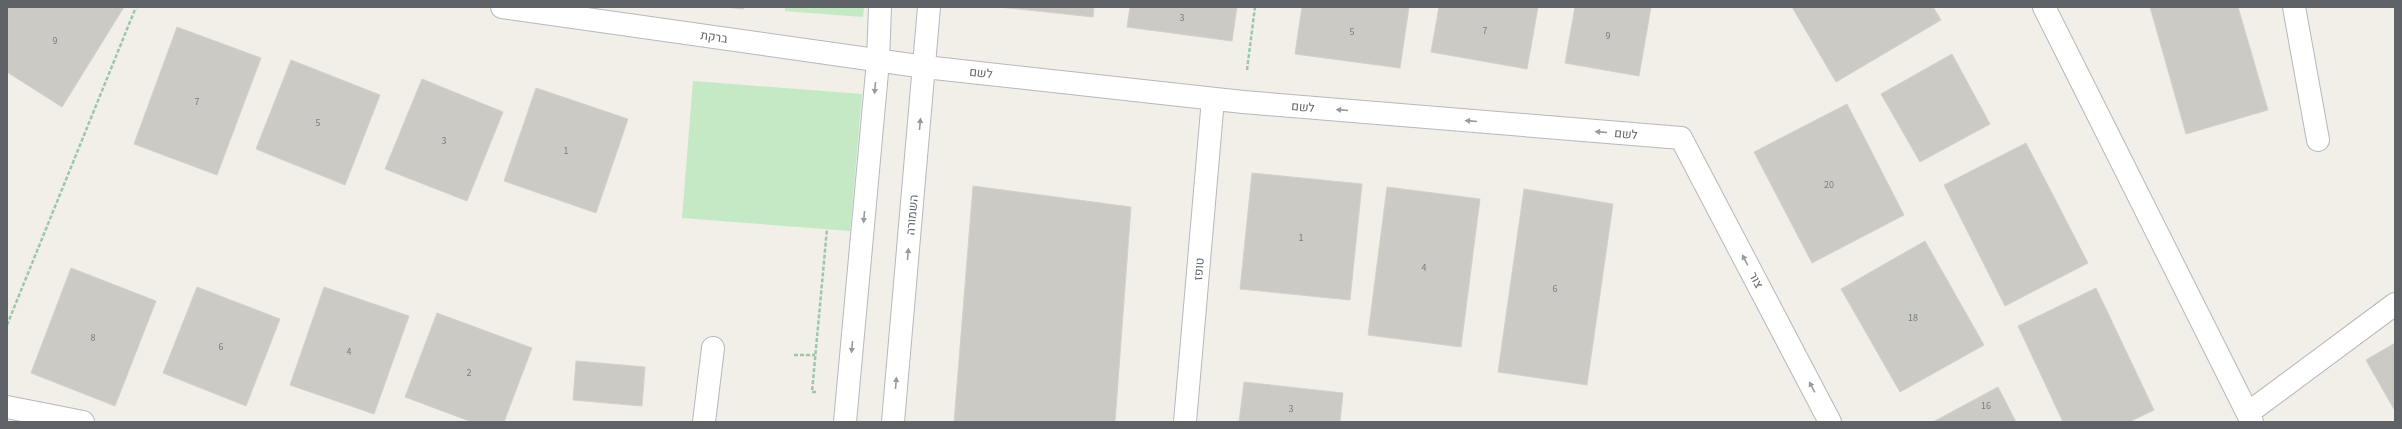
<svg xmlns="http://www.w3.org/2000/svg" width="2402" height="429" font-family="'Source Sans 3',Heebo,sans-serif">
	<rect width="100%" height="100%" fill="#f1efe8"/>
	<path fill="#c5e8c5" d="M785,7h79l-1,10 -78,-6z
		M693,81l169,13 -12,137 -168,-13z"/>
	<path fill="#cccac5" stroke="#d6d1c6" d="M7,7h117l-62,100 -55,-35z
		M725,7h19l-1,2z
		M999,7h95l-1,10z
		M1130,7h107l-5,34 -105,-14z
		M1302,7h107l-9,61 -105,-14z
		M1439,7h99l-11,62 -96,-17z
		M1575,7h76l-12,69 -74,-13z
		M1792,7h141l8,13 -105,62z
		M2150,7h88l30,103 -82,24z
		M177,27l84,31 -44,117 -83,-31z
		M1952,54l38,70 -70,38 -39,-68z
		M291,60l89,35 -35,90 -89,-36z
		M422,79l81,33 -36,89 -82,-32z
		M536,88l92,31 -32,94 -92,-32z
		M1847,104l57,111 -92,48 -58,-111z
		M2026,143l62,120 -83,43 -61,-121z
		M1252,173l110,11 -12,116 -110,-11z
		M973,186l158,21 -16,215h-161z
		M1387,187l93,12 -19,148 -93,-12z
		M1524,189l89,15 -26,181 -89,-13z
		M1925,241l59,104 -84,47 -59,-103z
		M71,268l85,33 -41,105 -84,-33z
		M197,287l83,32 -34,87 -83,-33z
		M324,287l85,29 -35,98 -84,-29z
		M2096,288l58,122 -25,12h-66l-45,-96z
		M437,313l95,35 -28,74h-32l-67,-25z
		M2395,343v68l-29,-51z
		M576,361l69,6 -3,39 -69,-6z
		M1244,382l99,11 -3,29h-101z
		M1998,387l18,35h-83z"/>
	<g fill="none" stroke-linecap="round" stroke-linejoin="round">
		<g stroke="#b5b8bc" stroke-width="24">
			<path id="minor" d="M502,7l423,60 318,35 438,36 149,284
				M2044,7l208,415
				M2294,7l24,133
				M7,407l76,15
				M2248,413l147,-109
				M704,422l9,-74
				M845,422l33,-361 2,-54
				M893,422l36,-415
				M1185,422l28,-323"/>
		</g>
		<path stroke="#9cc7a9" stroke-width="2.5" stroke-dasharray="4 2" stroke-linecap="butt" d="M1247,70l8,-63
			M7,325l129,-318
			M794,355h21
			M816,392h-4l15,-163"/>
		<use href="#minor" stroke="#fff" stroke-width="22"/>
	</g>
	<defs><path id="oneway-solid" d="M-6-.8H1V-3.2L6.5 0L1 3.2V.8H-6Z"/></defs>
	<g fill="#979a9d">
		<use href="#oneway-solid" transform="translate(875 88) rotate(95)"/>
		<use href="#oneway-solid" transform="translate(1342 110) rotate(-175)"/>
		<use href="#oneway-solid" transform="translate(1471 121) rotate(-175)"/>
		<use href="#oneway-solid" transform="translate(920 124) rotate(-85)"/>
		<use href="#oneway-solid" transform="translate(1601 132) rotate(-175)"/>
		<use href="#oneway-solid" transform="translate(864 217) rotate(95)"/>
		<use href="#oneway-solid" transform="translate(908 254) rotate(-85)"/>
		<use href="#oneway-solid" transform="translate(1745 260) rotate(-118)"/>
		<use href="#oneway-solid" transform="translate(852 347) rotate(95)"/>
		<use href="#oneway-solid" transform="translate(896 383) rotate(-85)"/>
		<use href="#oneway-solid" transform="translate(1812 387) rotate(-118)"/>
	</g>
	<g text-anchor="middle" stroke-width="3" stroke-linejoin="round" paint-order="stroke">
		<g font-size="10" fill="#7a7d7f">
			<text x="1182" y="21">3</text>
			<text x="1485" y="34">7</text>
			<text x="1352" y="35">5</text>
			<text x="1608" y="39">9</text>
			<text x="55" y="44">9</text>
			<text x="197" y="105">7</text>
			<text x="318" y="126">5</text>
			<text x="444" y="144">3</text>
			<text x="566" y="154">1</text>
			<text x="1829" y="188">20</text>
			<text x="1301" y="241">1</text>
			<text x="1424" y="271">4</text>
			<text x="1555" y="292">6</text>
			<text x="1913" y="321">18</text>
			<text x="93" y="341">8</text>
			<text x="221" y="350">6</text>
			<text x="349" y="355">4</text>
			<text x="469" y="376">2</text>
			<text x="1986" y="409">16</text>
			<text x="1291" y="412">3</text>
		</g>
		<g font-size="12" fill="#5f6368" stroke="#fff">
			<text transform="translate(714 37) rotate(8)" y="4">ברקת</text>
			<text transform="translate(981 73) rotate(6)" y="4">לשם</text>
			<text transform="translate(1303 107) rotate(5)" y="4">לשם</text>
			<text transform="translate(1626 134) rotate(5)" y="4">לשם</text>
			<text transform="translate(912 215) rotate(-85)" y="4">השמורה</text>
			<text transform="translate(1199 269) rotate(-85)" y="4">טופז</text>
			<text transform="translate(1756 280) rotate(62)" y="4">צור</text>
		</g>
	</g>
	<rect width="2402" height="429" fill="none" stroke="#5f6368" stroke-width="16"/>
</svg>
